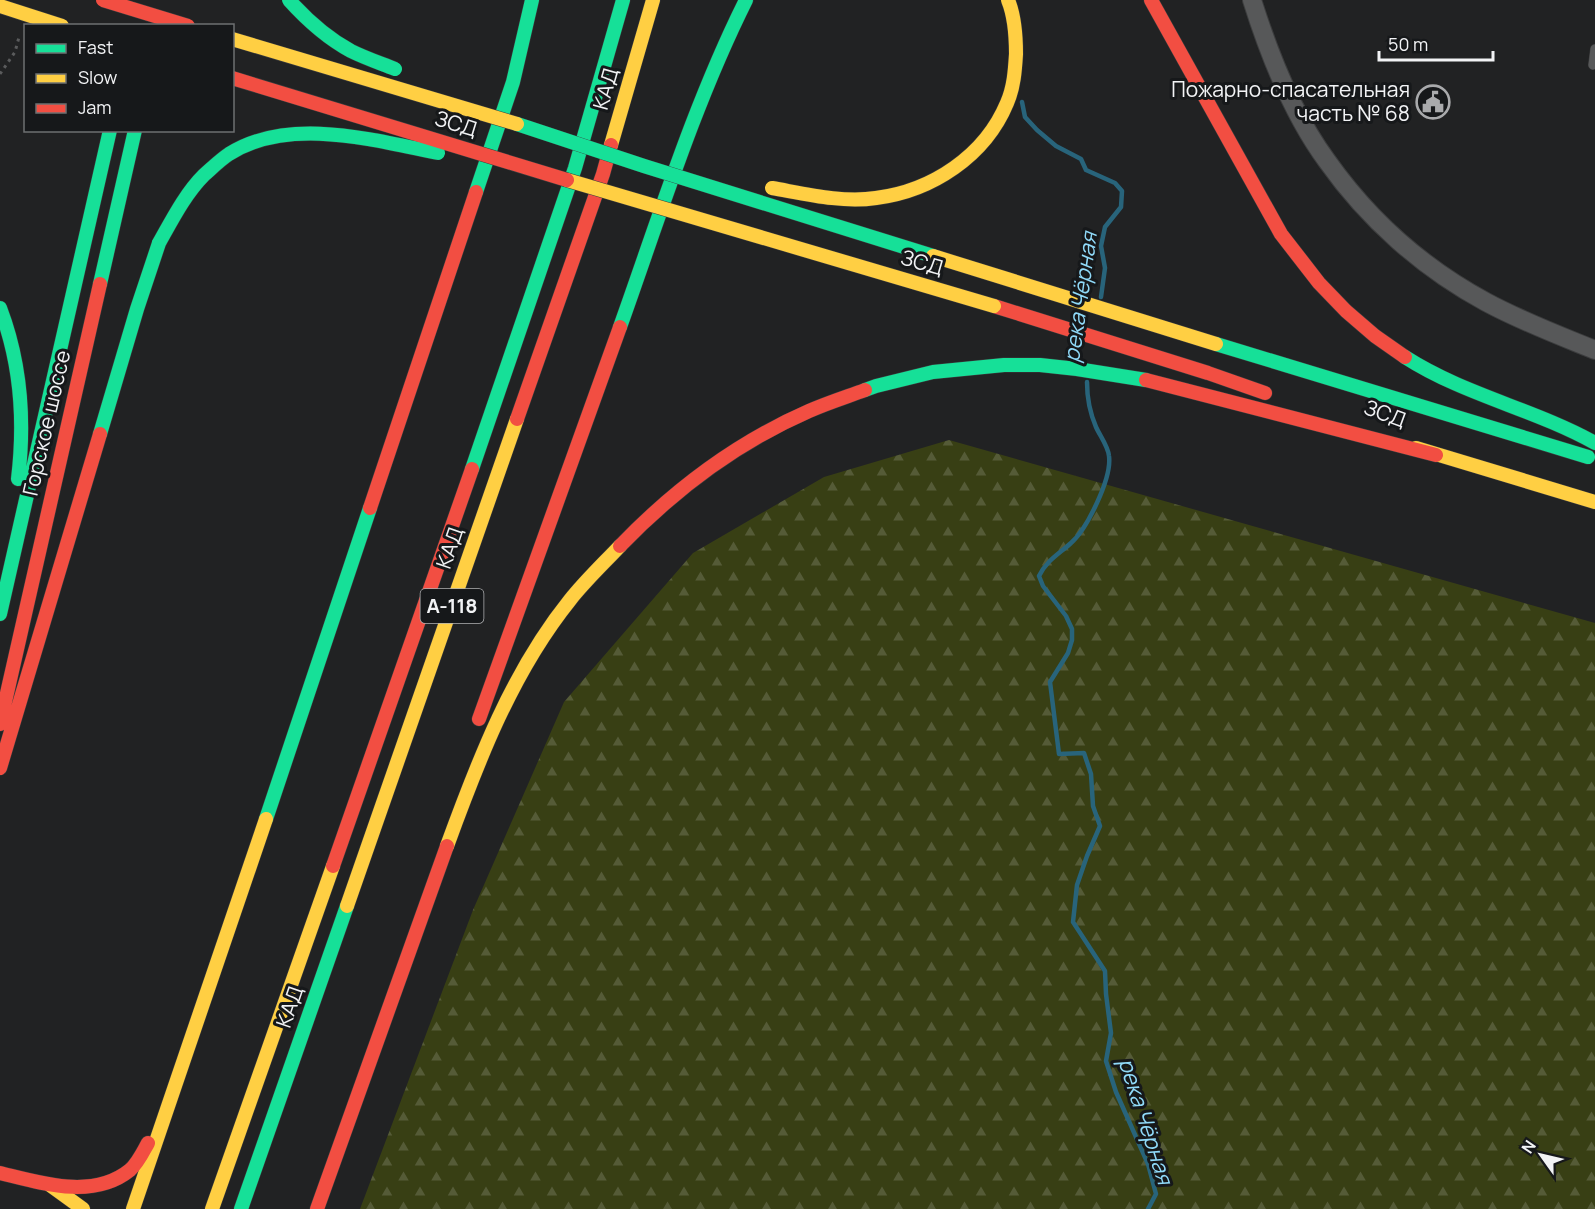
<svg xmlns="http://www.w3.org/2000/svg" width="1595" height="1209" font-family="Manrope,sans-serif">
	<defs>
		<pattern id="forest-firs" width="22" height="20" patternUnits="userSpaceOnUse" patternTransform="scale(1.5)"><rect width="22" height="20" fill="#383f14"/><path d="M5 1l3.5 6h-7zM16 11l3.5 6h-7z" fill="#555b37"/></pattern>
	</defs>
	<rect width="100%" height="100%" fill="#212223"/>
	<path fill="url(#forest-firs)" d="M949,440l646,183v586h-1235l113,-299 91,-208 129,-149 131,-76z"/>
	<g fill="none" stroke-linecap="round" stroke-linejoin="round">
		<path stroke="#28647b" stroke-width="4.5" d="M1022,102l3,15 12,13 19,16 25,13 5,11 29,13 7,8 -1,16 -16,20 -4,19 4,22 -4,29
			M1087,382c0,14 3,31 9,45 4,9 12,19 13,29 3,22 -22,73 -38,87 -12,11 -25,18 -32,33l4,10 23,30 6,13v11l-4,13 -18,29 9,72 25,-1 7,21 2,32 7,20 -13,30 -10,29 -4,37 32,49 1,23 5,39 -5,28 10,31 32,72 8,30 -8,15"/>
		<g stroke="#3c3d3e" stroke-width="10">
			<path id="lane" d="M1593,65l2,-16"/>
		</g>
		<g stroke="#3c3d3e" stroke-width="20">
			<path id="street" d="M1252,0c17,54 41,115 75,161 41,58 96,107 159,141 35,19 72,33 109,48"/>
		</g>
		<g stroke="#3c3d3e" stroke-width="15">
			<path id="fast" d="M476,192l37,-110 19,-82
				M100,284l35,-154
				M0,308c21,55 25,113 18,171
				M620,327c39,-109 74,-223 126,-327
				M1216,344l372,113
				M1405,357c59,38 129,52 190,86
				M865,390l11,-4 57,-14 71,-7h36l37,4 69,11
				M100,434l37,-125 22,-66
				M472,469l103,-301 48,-168
				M0,614l110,-484
				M266,819l104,-311
				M241,1209l106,-303"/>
		</g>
		<g stroke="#3c3d3e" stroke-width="15">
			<path id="slow" d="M611,145l42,-145
				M1416,448l179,54
				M447,846c31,-85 65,-174 123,-246 15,-19 33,-36 50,-54
				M347,906l170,-487
				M50,1185l33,24
				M133,1209l133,-390
				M212,1209l121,-343"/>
		</g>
		<g stroke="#3c3d3e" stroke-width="15">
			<path id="jam" d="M1151,0l130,234 38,49 27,28 29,25 30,21
				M994,306l214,67 57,20
				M1146,380l290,75
				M517,419l86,-245 8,-29
				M370,508l106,-316
				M620,546c53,-55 118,-104 189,-135 18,-8 37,-14 56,-21
				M479,719l141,-392
				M0,724l100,-440
				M0,768l100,-334
				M333,866l139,-397
				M0,1173c41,10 93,27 130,-3 8,-7 13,-18 18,-27
				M317,1209l130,-363"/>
		</g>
		<path stroke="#5a5b5c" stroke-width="3" stroke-dasharray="3 4.5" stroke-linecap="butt" d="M0,74l15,-22 4,-15"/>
		<use href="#lane" stroke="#575859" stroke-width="9"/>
		<use href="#street" stroke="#575859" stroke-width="18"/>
		<use href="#fast" stroke="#16e098" stroke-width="14"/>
		<use href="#slow" stroke="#ffcf43" stroke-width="14"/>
		<use href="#jam" stroke="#f24e42" stroke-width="14"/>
		<g stroke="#3c3d3e" stroke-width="15" stroke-linecap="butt">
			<path id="fast-bridge" d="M289,0c18,20 38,38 62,51 14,7 29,12 44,18
				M517,124l127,42 289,90
				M159,243c13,-23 26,-49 45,-68 8,-7 16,-15 25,-21 60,-38 144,-14 209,-1"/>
		</g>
		<g stroke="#3c3d3e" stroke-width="15" stroke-linecap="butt">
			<path id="slow-bridge" d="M0,6l62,20
				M232,39l285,85
				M567,180l427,126
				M772,188c34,6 70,15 104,10 56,-7 109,-42 131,-95 7,-16 8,-33 9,-49 0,-18 -1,-37 -8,-54
				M933,256l283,88"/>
		</g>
		<g stroke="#3c3d3e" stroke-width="15" stroke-linecap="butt">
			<path id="jam-bridge" d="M103,0l85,26
				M232,78l335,102"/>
		</g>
		<use href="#fast-bridge" stroke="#16e098" stroke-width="14"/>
		<use href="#slow-bridge" stroke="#ffcf43" stroke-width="14"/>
		<use href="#jam-bridge" stroke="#f24e42" stroke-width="14"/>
	</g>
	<defs>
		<g id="civic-ring" transform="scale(1.725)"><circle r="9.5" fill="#16181a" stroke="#a9aaac" stroke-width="1.5"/><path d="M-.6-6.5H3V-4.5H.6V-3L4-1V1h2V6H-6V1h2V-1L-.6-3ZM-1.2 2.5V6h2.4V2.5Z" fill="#a9aaac"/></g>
	</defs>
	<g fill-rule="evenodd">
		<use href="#civic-ring" x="1433" y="102"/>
	</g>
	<g text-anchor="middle" stroke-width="6" stroke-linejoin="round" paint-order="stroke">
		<rect fill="#16181a" stroke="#b0b1b3" stroke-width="1.5" x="420.5" y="589" width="63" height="34" rx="4.5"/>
		<g font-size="20" font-weight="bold" fill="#f2f3f5">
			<text x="452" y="613">А-118</text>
		</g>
		<g font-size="21" fill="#f2f3f5" stroke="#16181a">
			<text transform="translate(606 89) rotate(-74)" y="7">КАД</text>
			<text transform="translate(456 124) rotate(17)" y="7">ЗСД</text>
			<text transform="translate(922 263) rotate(16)" y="7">ЗСД</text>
			<text transform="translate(1385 414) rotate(20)" y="7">ЗСД</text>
			<text transform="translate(47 423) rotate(-77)" y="7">Горское шоссе</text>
			<text transform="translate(450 548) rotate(-71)" y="7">КАД</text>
			<text transform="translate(290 1007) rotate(-71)" y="7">КАД</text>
		</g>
		<g font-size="21" fill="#f2f3f5" stroke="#16181a" text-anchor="end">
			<text x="1410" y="97">Пожарно-спасательная<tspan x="1410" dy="24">часть № 68</tspan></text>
		</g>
		<g font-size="22" font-style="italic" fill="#90daf9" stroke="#16181a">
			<text transform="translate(1080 297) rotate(-82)" y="8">река Чёрная</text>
			<text transform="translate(1146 1121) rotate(72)" y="8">река Чёрная</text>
		</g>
	</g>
	<rect x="24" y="24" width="210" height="108" fill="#16181a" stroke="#6e7072" stroke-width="1.5"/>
	<rect x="36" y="44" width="30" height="9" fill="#16e098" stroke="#6e7072" stroke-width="1.5"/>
	<text x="78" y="54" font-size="18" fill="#f2f3f5">Fast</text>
	<rect x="36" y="74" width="30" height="9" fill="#ffcf43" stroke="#6e7072" stroke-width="1.5"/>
	<text x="78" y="84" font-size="18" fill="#f2f3f5">Slow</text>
	<rect x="36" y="104" width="30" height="9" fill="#f24e42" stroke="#6e7072" stroke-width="1.5"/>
	<text x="78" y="114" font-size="18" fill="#f2f3f5">Jam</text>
	<g transform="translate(1541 1155) rotate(304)" stroke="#16181a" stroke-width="4.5" paint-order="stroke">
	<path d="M0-4.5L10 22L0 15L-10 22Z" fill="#f2f3f5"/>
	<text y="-9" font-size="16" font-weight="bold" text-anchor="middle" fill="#f2f3f5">N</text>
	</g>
	<path d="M1379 51v9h114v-9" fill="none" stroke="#f2f3f5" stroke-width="3"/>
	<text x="1388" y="51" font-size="18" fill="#f2f3f5" stroke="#16181a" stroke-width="4.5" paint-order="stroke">50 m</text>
</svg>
